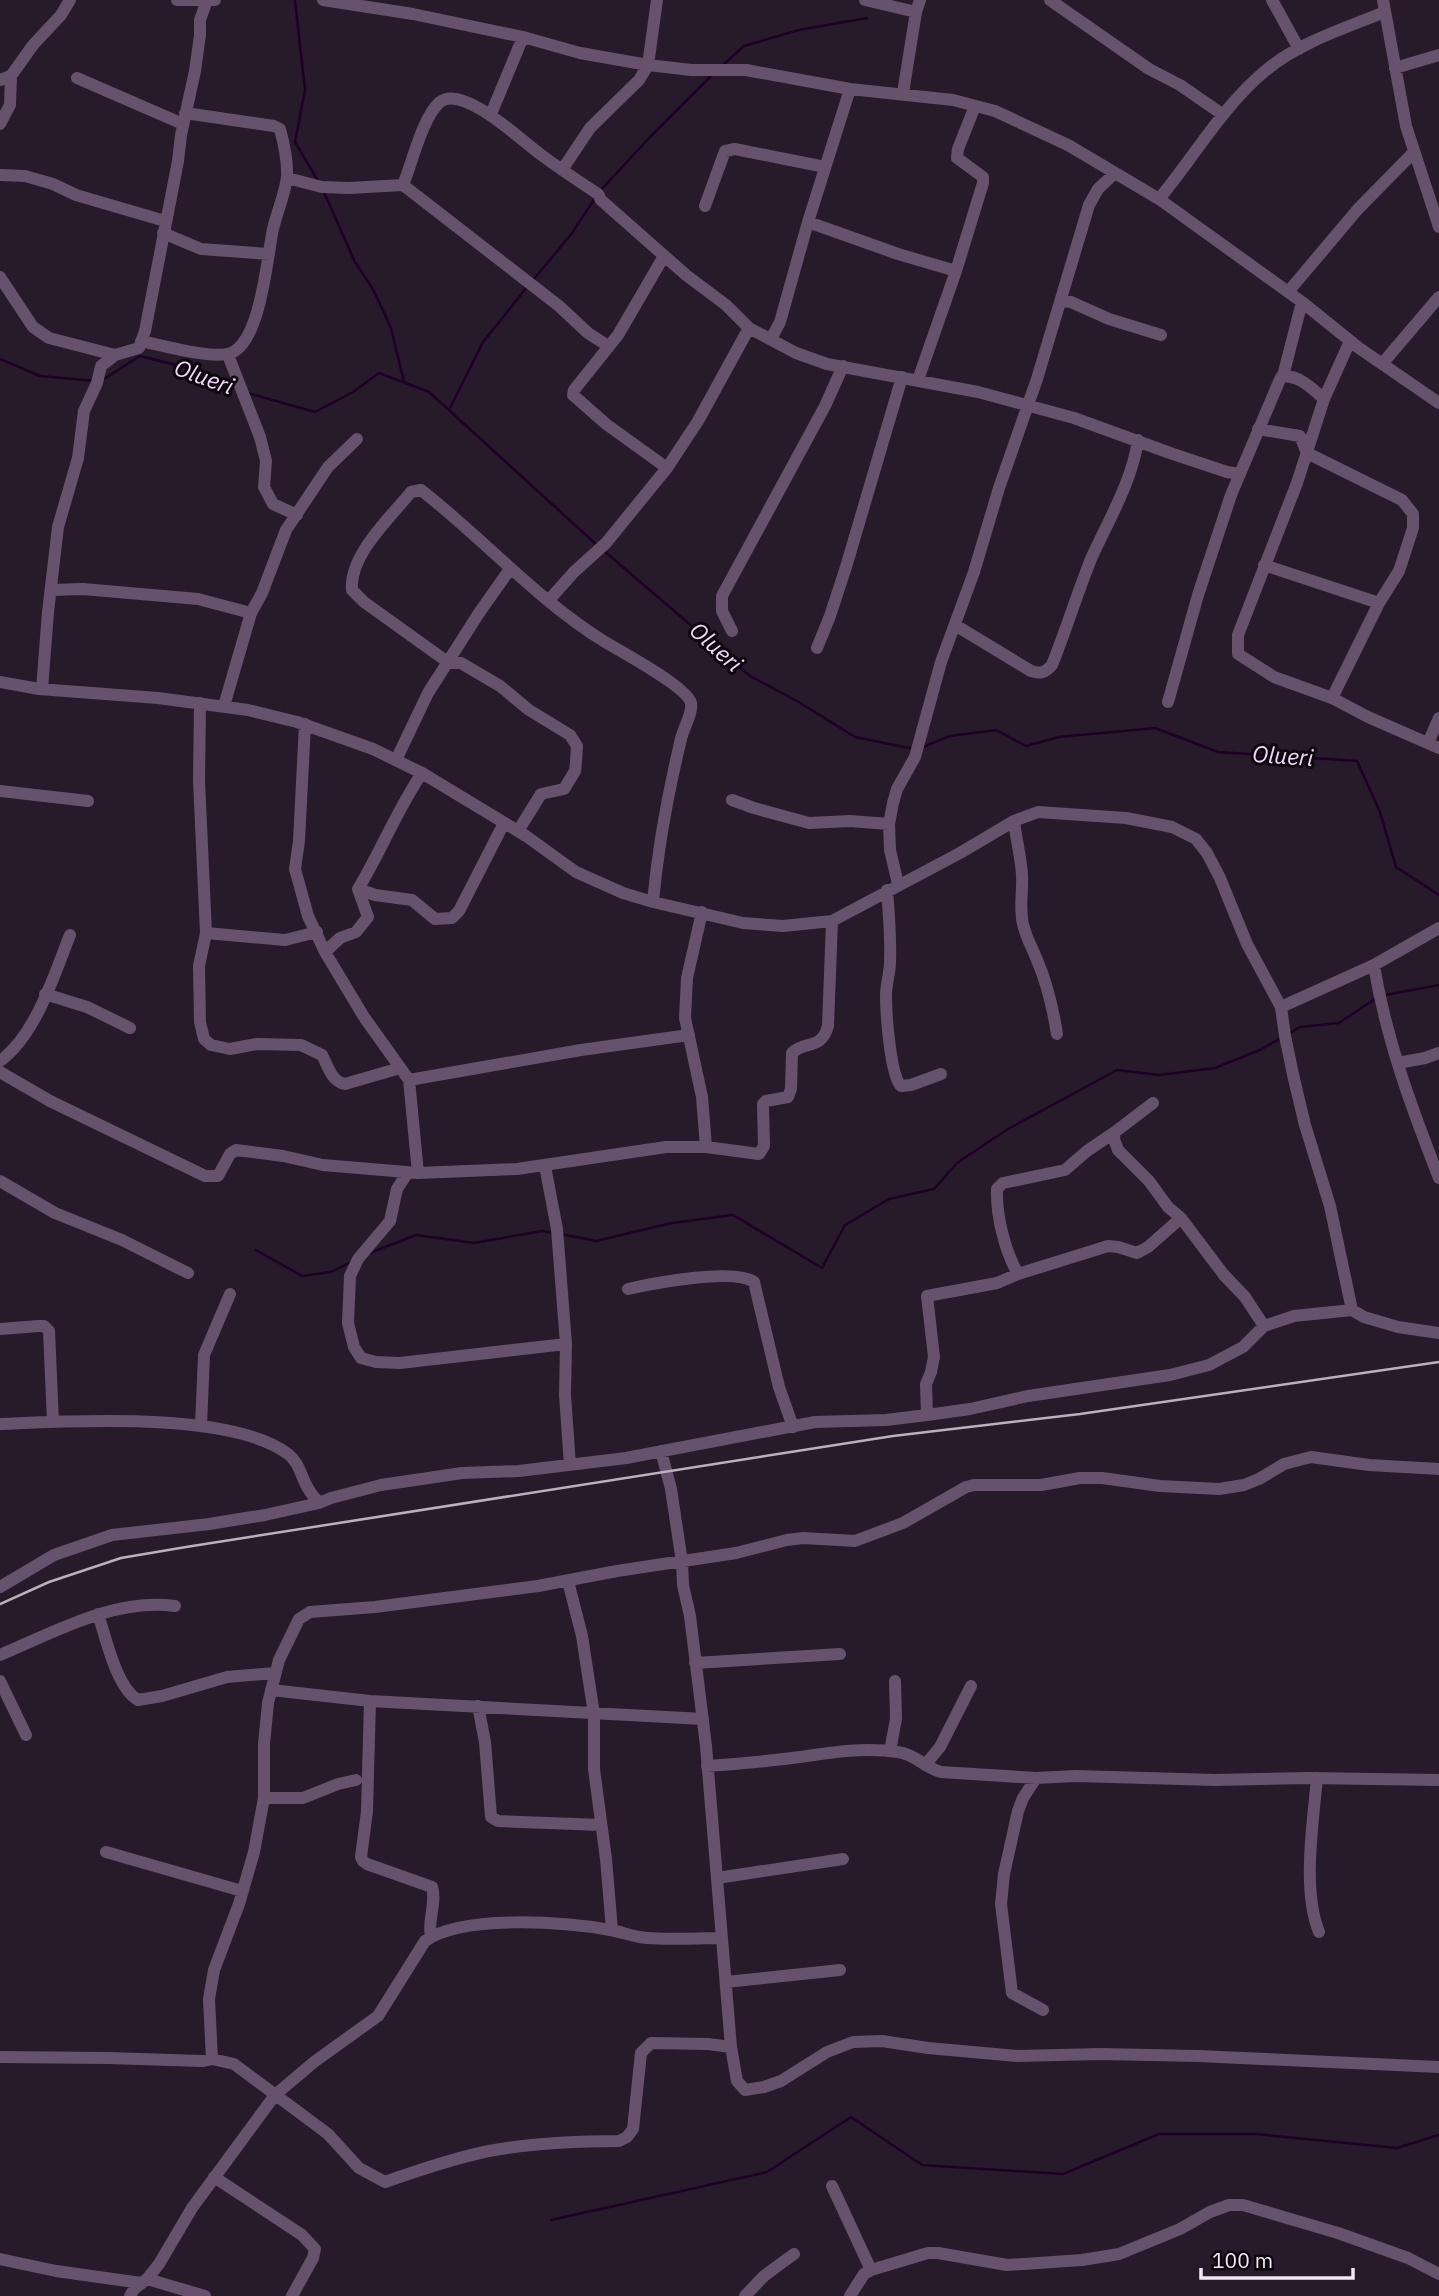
<svg xmlns="http://www.w3.org/2000/svg" width="1439" height="2296" font-family="'IBM Plex Sans',sans-serif">
	<rect width="100%" height="100%" fill="#271a2a"/>
	<g fill="none" stroke-linecap="round" stroke-linejoin="round">
		<path stroke="#1e0026" stroke-width="2.5" d="M295,0l10,90 -10,52 23,39
			M723,65l21,-19 55,-16 68,-12
			M323,190l32,72 19,29 17,37 13,54
			M601,190l48,-52 64,-64
			M534,279l38,-46 23,-35
			M0,359l40,17 55,5
			M104,379l36,-23 52,13 44,19
			M248,393l67,19 38,-20 26,-19 50,19 169,154
			M449,410l34,-68 44,-55
			M603,550l147,126 47,25 58,36 59,12
			M923,747l27,-11 46,-6 30,16 33,-9 96,-9 63,24 139,9 23,51 16,55 43,28
			M1385,995l54,-10
			M1290,1033l10,-6 39,-4 36,-24
			M561,1234l35,7 76,-18 61,-8 89,53 23,-43 44,-26 45,-10 23,-26 51,-34 109,-59 42,5 56,-7 45,-18 21,-12
			M256,1250l46,26 29,-4 20,-10
			M370,1253l46,-18 58,8 68,-12 12,2
			M551,2220l216,-48 84,-55 71,48 141,9 96,-40h97l141,14 42,-13"/>
		<path stroke="#66526c" stroke-width="12" d="M177,0h38
			M323,0l90,14 110,23 57,16 68,12 43,5h55l104,19 103,11 42,11 73,34 91,54 143,103 57,46 80,55
			M865,0l51,12
			M1050,0l99,69 31,16 42,29
			M1272,0l27,49
			M1383,0l23,126 33,101
			M1395,68l44,-13
			M77,78l106,46
			M0,80l11,-4 22,-31 28,-30 9,-15
			M903,93l13,-81 4,-12
			M491,114l32,-77
			M0,124l10,-19 1,-29
			M562,170l28,-42 49,-48 9,-15 9,-65
			M0,175l25,1 28,8 23,11 89,26
			M287,178l35,9 27,1 54,-3 156,121 29,27 20,13
			M403,185c9,-22 20,-69 37,-83 23,-18 82,39 100,52 19,14 38,27 58,40l3,6 85,75 40,30 23,23 47,25 31,11 151,28 96,26 96,35 57,19 13,2
			M1159,199c35,-42 63,-92 106,-128 33,-28 80,-43 120,-59
			M705,206l20,-55 10,-2 90,18
			M808,222l90,32 58,17
			M163,233l38,16 68,5
			M664,256l-46,79 -44,55 -1,5 33,29 61,44
			M0,277l33,50 16,11 66,17
			M1288,292l70,-83 56,-57
			M1061,301l10,1 38,17 52,16
			M771,339l9,-17 28,-100 42,-133
			M141,341c20,4 73,19 90,12 30,-12 36,-96 42,-124 4,-17 12,-35 14,-52 1,-16 -3,-33 -7,-48l-6,-3 -89,-13
			M228,355l32,82 6,24 -2,26 9,17 24,11
			M1382,364l57,-67
			M1283,376l19,-74
			M918,380l38,-109 27,-88v-6l-26,-19 1,-9 17,-43
			M1324,399l-27,84 -59,152v19l36,23 58,21 36,19 71,31
			M1258,429l42,7 7,17 95,47 11,14v14l-14,43 -20,32 -47,95
			M1264,565l115,38
			M51,590l32,-1 115,10 53,14
			M549,600l25,-28 32,-29 61,-75 31,-47 51,-93
			M955,625l76,46c9,3 14,2 21,-6 14,-35 25,-71 39,-106 17,-38 41,-77 47,-119
			M732,631l-10,-20v-15l103,-190 18,-40
			M817,648l13,-32 16,-49 56,-190
			M0,682l39,7 119,9 90,12 49,12 76,27 49,24 104,63 50,36 47,21 30,9 90,21 40,3 49,-5 128,-68 54,-32 24,-9 88,6 46,9 24,12 11,14 13,25 27,66 34,63 4,29 9,43 11,46 25,81 22,104
			M42,689l6,-77 10,-85 20,-69 6,-47 13,-28 4,-17 14,-11 24,-7 6,-17 33,-170 3,-26 14,-64 5,-36v-15l7,-20
			M1168,702l30,-107 33,-100 50,-118c16,-4 32,12 43,22l26,-58
			M200,703l-1,78 7,152 -7,33 1,56 4,17 7,6 19,4 27,-5 44,1 21,10c6,11 9,26 23,29l55,-16
			M224,706l27,-93 11,-20 24,-63 42,-63 29,-28
			M305,724l-6,117 -4,28 13,47 17,36 39,65 45,63 9,93
			M1428,743l11,-25
			M396,760l32,-67 51,-80 31,-44
			M0,791l88,10
			M732,800l22,8 55,15 41,-2 39,3
			M1014,821c2,18 7,36 8,54 1,18 -3,31 1,49 3,14 9,23 14,36 10,23 16,49 20,74
			M518,831l23,-37 23,-5 11,-18 1,-9 1,-16 -7,-11 -41,-25 -29,-24 -39,-23h-12l-85,-61 -12,-12c-3,-35 38,-72 59,-98l10,-2c63,49 116,110 184,152 17,10 82,45 86,61 2,10 -8,26 -10,36 -13,54 -23,108 -28,163
			M898,884l-8,-34 -1,-26 4,-21 4,-14 18,-32 26,-95 33,-90 25,-84 38,-109 52,-174 9,-16 17,-16
			M358,889l17,6 37,5 23,19 17,-1 7,-7 45,-88
			M887,890c2,24 4,48 3,72 0,11 -4,22 -4,33 0,17 4,80 15,91l10,-1 30,-11
			M702,912l-15,66 -2,40 17,79 4,50
			M206,933l79,7 32,-8
			M325,952l15,-14 16,-6 12,-15 -10,-28c23,-38 39,-79 64,-116
			M1374,965c12,74 38,144 65,213
			M45,994l42,13 43,21
			M1281,1007l93,-42 65,-37
			M0,1061c36,-26 54,-86 70,-126
			M1398,1063l27,-5 14,-5
			M0,1072l50,29 155,75h13l12,-22 6,-4 47,6 40,9 95,8 99,-4 149,-22h40l53,7 5,-8 -1,-42 3,-3 22,-4 3,-8 1,-36c13,-13 29,-2 36,-27l4,-105
			M409,1080l172,-30 108,-15
			M1153,1103l-38,29 -1,7 4,11 31,31 19,26 13,11 43,57 21,22 19,29
			M545,1166l12,63 9,115
			M408,1172l-11,17 -7,32 -32,38 -8,17 -2,47 6,24 7,11 15,4 24,1 166,-19 -1,51 5,70
			M0,1181l55,32 67,27 66,33
			M1018,1274c-13,-23 -22,-58 -21,-85l6,-6 62,-13 22,-19 28,-19
			M628,1289c26,-6 106,-21 126,-7l25,105 14,40
			M0,1329l39,-3h5l5,5 4,91
			M927,1415l-1,-31 5,-12 3,-15 -7,-61 70,-13 21,-9 90,-28 10,1 19,6 11,-6 33,-29
			M0,1424c71,-3 231,-13 288,30 12,9 13,24 21,36 3,5 7,9 10,13
			M201,1426l3,-71 26,-61
			M661,1451l10,38 11,73 1,23 7,31 16,130 25,301 6,34 8,9 19,-3 17,-6 46,-29 26,-10 29,-1 46,7 89,8 83,-2 98,2 241,11
			M568,1581l14,55 12,78v55l12,90 6,71
			M0,1587l54,-32 58,-20 97,-11 56,-9 54,-12 12,-5 50,-13 81,-12 57,-2 107,-13 189,-36 71,-2 41,-5 43,-6 58,-13 142,-21 39,-10 34,-18 21,-21 30,-10 58,-6 12,7 34,10 41,6
			M98,1614c8,24 18,73 40,86l24,-4 65,-19 48,-4
			M0,1655c55,-23 114,-57 175,-49
			M695,1663l145,-9
			M0,1681l26,54
			M271,1690l99,11 333,18
			M370,1701l-3,110 -6,46 2,4 4,3 65,23c5,17 -5,33 -1,50
			M478,1706l7,36 6,75 7,4 103,4
			M890,1751l6,-32 -1,-38
			M925,1765l15,-18 31,-61
			M707,1766c31,-2 62,-5 93,-9 33,-5 64,-10 98,-5 17,2 27,16 43,20l95,6 40,-2 139,4 94,-2 130,2
			M1036,1778l-13,20 -5,13 -14,63 -3,30 11,89 31,17
			M1317,1778c-4,45 -15,112 2,154
			M264,1798h39l35,-14 18,-4
			M106,1852l136,39
			M717,1878l126,-19
			M726,1982l114,-12
			M0,2057l108,1 94,3 10,-2 22,5 94,70 31,34 26,14c34,-12 69,-24 104,-31 43,-8 87,-10 130,-10l8,-4 6,-8 8,-76 10,-10 57,1 23,3
			M212,2059l-3,-60 5,-29 25,-66 15,-52 10,-54v-54l4,-41 11,-43 20,-41 11,-7 65,-5 163,-21 79,-15 119,-18 51,-13 16,-2 52,3 48,-18 63,-36 8,-2h67l39,-7h22l58,8 59,3 25,-4 15,-6 25,-15 27,-7 58,8 70,4
			M214,2177l88,58 13,14 -2,9 -21,38
			M832,2186l39,84
			M0,2259l56,12 85,12
			M147,2279l58,17
			M130,2296l4,-7 13,-10 12,-15 33,-56 83,-113 39,-33 64,-46 47,-75c38,-27 140,-19 185,-11 12,2 24,7 37,8 24,2 50,0 75,0
			M745,2296l19,-20 30,-22
			M850,2296l14,-22 7,-4 57,-17h10l69,12 75,-5 37,-6 61,-25 30,-17 19,-7h14l95,28 70,25 31,16"/>
		<path stroke="#bbb1bd" stroke-width="2.5" d="M0,1604l49,-22 72,-24 65,-11 707,-111 187,-22 359,-52"/>
	</g>
	<g text-anchor="middle" stroke-width="6" stroke-linejoin="round" paint-order="stroke">
		<g font-size="23" font-style="italic" fill="#f3d8fb" stroke="#0d070e">
			<text transform="translate(204 377) rotate(20)" y="8">Olueri</text>
			<text transform="translate(716 647) rotate(42)" y="8">Olueri</text>
			<text transform="translate(1283 756) rotate(4)" y="8">Olueri</text>
		</g>
	</g>
	<path d="M1201 2268v10h152v-10" fill="none" stroke="#f2e9f4" stroke-width="3.5"/>
	<text x="1212" y="2268" font-size="21" fill="#f2e9f4" stroke="#0d070e" stroke-width="5" paint-order="stroke">100 m</text>
</svg>
